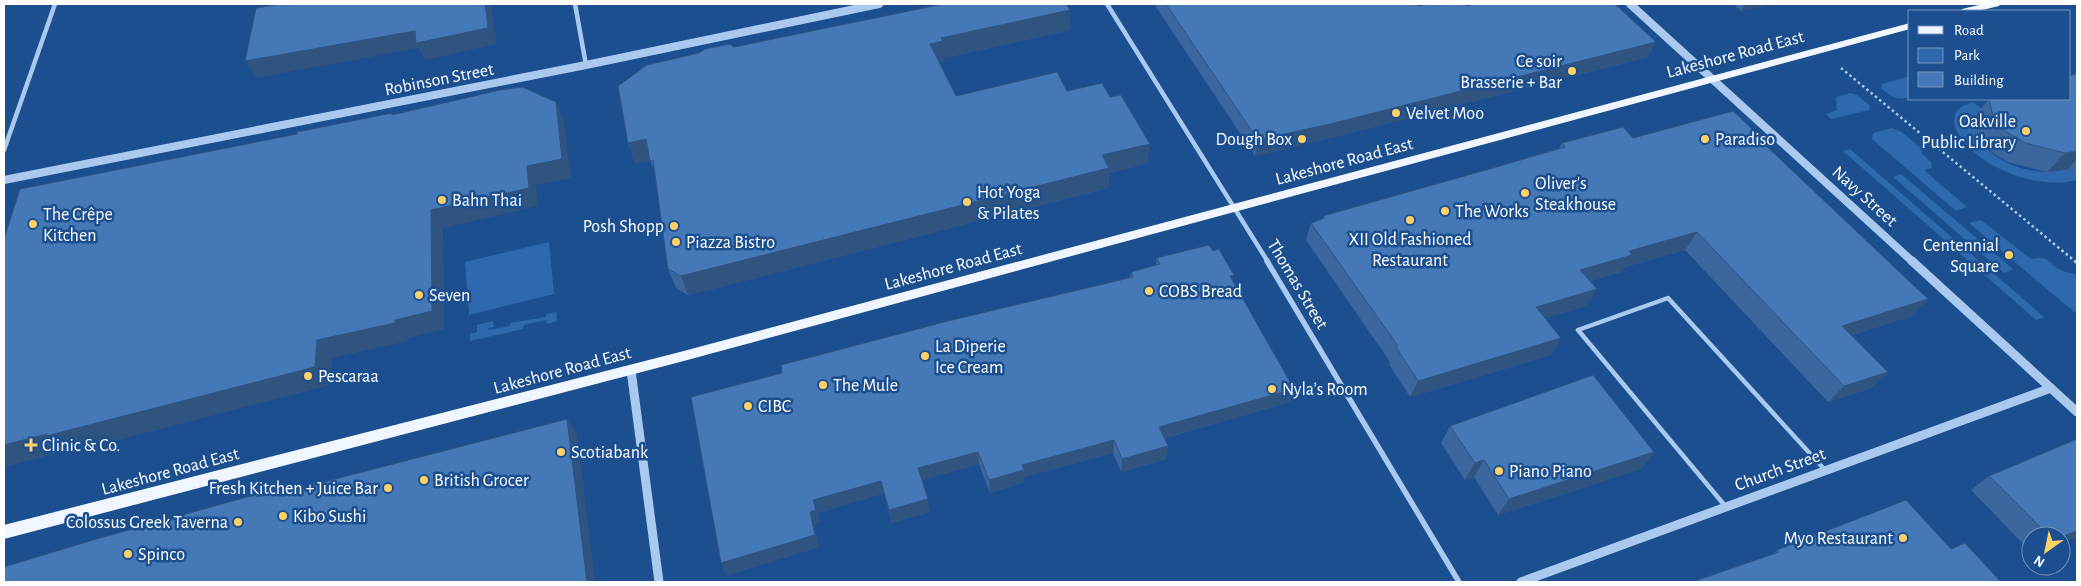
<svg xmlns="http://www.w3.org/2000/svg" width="2081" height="586" font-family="'Alegreya Sans',sans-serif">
	<rect width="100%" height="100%" fill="#1b4f8f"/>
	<path fill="#2e69ad" d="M1910,76v21c-13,4 -19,0 -29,-9l1,-4z
		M1851,93l6,2 13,11 -1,4 -38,9 -5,-5 11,-4 -1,-13z
		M1973,102l15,12 -6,30c21,23 56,33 86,25l9,7v4c-29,7 -59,-1 -85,-15 -21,-12 -62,-51 -19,-63z
		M1892,128l10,4 20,17 -1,4 10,9 1,6 -8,2 43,37 -11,4 -84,-72 1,-6z
		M1850,149l194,168 -8,3 -193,-169z
		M1901,174l112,95 -9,4 -111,-96z
		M1981,220l50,39c19,-4 16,4 30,11 6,3 11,2 16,6v35l-3,1 -105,-89z
		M549,242l5,52 -85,21 -4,-53z
		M556,312l1,9 -10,3 -1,-4 -22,5 -1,4 -53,12v-7l7,-2v-7l16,-4 1,6 -6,1 1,2 21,-4v-3l36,-6v-3z"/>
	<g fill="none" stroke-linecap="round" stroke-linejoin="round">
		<path stroke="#a9c9ee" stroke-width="2.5" stroke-dasharray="2.5 3" stroke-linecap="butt" d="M1841,68l235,194"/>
		<path stroke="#a9c9ee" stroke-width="3" stroke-dasharray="2.5 4.5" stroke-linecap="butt" d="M2075,261l2,2"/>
		<path stroke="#a9c9ee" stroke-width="4.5" d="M1726,507l-148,-177 90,-32 157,172"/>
		<path stroke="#a9c9ee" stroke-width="4.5" d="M575,4l11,61
			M1107,4l161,258
			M4,150l51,-146"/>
		<path stroke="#a9c9ee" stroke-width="5.5" d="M1267,261l192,321"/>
		<path stroke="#a9c9ee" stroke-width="8" d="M1630,4l283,258
			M4,180l582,-115 293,-61"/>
		<path stroke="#a9c9ee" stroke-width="9" d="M1912,261l165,151
			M631,370l28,212
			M1521,582l530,-194"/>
		<path fill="#f0f6ff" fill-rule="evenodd" d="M1983,4h17l-1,2 -21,5h-17l1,-2z
			M1910,23v6l-1230,333 -676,177v-14l676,-173z"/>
	</g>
	<path fill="#3a679d" d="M1154,4h262l3,2h47l182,51 -322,82 -71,17z
		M1733,4h38l-30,7z
		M1070,10v20l-126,28v3l-5,1 17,34 111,-5 81,72 -39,10 -1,15 -420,107 -12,-7 -8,-19 -14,-99 -4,-10 -15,3 -7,-20 71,-90 35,-6z
		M2077,73v103l-9,-7 -21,3 -39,-10 -20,-12 -6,-6 -6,-9 -4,-16 17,-20z
		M1633,138l130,5 149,173 -60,19 36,37 -17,16 -43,14 -143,-152 -60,17 -4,5 -31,9 7,8 -11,17 -41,12 16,20 -10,17 -141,42 -21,-33 1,-2 -84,-122 5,-17 11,-4 1,-3 170,-48 66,-20 3,-5z
		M1213,251l19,30 62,108 -4,13 -125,36 3,8 -2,13 -45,13 -8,-19 -89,24v5l-34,11 -11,-29 -57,16 8,32 -38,11 -8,-30 -67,20 3,9 -6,2 5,23 -92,28 -6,-12 61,-190 348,-96 1,-5 25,-6v-8z
		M1450,426l204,26 -13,17 -143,46 -24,-38 -9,3 -24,-37z
		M2077,439v97l-16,7v-7h-30v16l-60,-62 18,-14z
		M1951,549l-179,6 5,-5z"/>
	<path fill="#305480" d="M485,4h6l5,40 -71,16 -6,-12 -163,30 -11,-17 170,-30z
		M1746,4h25l-30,7z
		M1070,10v20l-126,28v3l-12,2 -2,-19 11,-6z
		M1656,42l-8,15 -322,82 -71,17 3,-16z
		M556,102l8,19 7,57 -35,7 2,21 -95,22 1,101 -36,9v3l-76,17 -2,27 -262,68 -2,-2 -62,16v-22l313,-105 78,-20 36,-110z
		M646,139l7,20 -18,4 -7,-20z
		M1150,144l-2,19 -39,10 -1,15 -420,107 -7,-19 421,-121z
		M2077,151v8l-9,10 -21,3 18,-19z
		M1697,232l-12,18 -60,17 -4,5 -51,15 10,-17 49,-19z
		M1234,275l-3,14 -1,-13z
		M1597,289l-11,17 -60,18 10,-17z
		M1928,299l-16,17 -85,27 15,-17z
		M1561,338l-10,17 -141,42 8,-16z
		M1888,372l-17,16 -43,14 16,-16z
		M1294,389l-4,13 -133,38 2,-13z
		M567,419l10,15 18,148h-8z
		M1114,440l-1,13 -89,24v5l-34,11 -1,-13 33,-15z
		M1168,446l-2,13 -45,13 1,-13z
		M978,452l1,12 -59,17 -2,-13z
		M1654,452l-13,17 -143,46 11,-16z
		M1484,460l-10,17 -9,3 10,-17z
		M881,481l3,12 -67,20 3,9 -6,2 5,23 -92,28 -6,-12 89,-51 3,-12z
		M286,486l16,15 -17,-9z
		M928,499l2,13 -38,11 -3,-13z
		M2077,531v5l-16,7v-6z"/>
	<path fill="#4478b7" stroke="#305480" d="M281,4h204l3,24 -72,15 -1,-12 -170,30 11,-53z
		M943,4h123l4,6 -129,28 2,3 -13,3 26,52 101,-24 10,19 35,-8 8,14 11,-2 29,49 -48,11 7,13 -428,108 -13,-7 -15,-109 -3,1 -4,-22 -18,4 -10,-57 29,-21 52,-12 6,-4 25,-5 4,3z
		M1166,4h250l3,2 9,-2h37l1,2 8,-2h141l41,38 -326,82 -72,16z
		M2077,73v78l-12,2 -40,-10 -20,-12 -6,-7 -6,-8 -4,-17h81v-23z
		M522,87l34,15 6,57 -35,7 2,22 -98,22 1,101 -37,9v3l-78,17 -2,27 -269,69 1,-2 -43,11v-206l16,-50 277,-55v-2l95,-19v2l108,-25z
		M1733,111l31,29 -3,1 167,158 -86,27 46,46 -44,14 -147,-154 -68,19 3,4 -52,15 17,19 -61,18 25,31 -143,43 -22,-34 2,-1 -87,-123 14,-5 -2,-2 170,-48 72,-21 -3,-4 61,-16 10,11z
		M1209,245l4,6 6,-2 15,26 -4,1 64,113 -135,38 9,19 -46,13 -8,-19 -92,25 2,5 -35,10 -11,-28 -60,16 10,31 -39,11 -8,-29 -68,19 3,10 -6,2 5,23 -94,28 -30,-166 91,-24 -1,-8 167,-44 185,-44 -2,-5 29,-8 -4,-6z
		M1593,375l61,77 -145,47 -25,-39 -9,3 -25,-37z
		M567,419l20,163h-583v-15l89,-27 193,-54 -1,6z
		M2077,439v92l-16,6v-1h-12l-60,-60z
		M1906,500l45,49 14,-6 36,39h-309l87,-30 -2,-2z"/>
	<g fill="#ffd166" stroke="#1b4f8f" stroke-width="2">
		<circle cx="1572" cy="71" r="5"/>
		<circle cx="1396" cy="113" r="5"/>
		<circle cx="2026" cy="131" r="5"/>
		<circle cx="1302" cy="139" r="5"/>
		<circle cx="1705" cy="139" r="5"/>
		<circle cx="1525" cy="193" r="5"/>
		<circle cx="442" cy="200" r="5"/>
		<circle cx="967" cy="202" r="5"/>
		<circle cx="1445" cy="211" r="5"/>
		<circle cx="1410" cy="220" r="5"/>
		<circle cx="33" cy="224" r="5"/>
		<circle cx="674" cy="226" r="5"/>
		<circle cx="676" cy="242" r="5"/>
		<circle cx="2009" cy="255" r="5"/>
		<circle cx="1149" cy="291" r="5"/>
		<circle cx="419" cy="295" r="5"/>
		<circle cx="925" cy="356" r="5"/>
		<circle cx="308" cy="376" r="5"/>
		<circle cx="823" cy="385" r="5"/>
		<circle cx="1272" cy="389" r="5"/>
		<circle cx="748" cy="406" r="5"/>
		<path d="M28.5 437.5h5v5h5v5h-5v5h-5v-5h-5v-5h5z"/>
		<circle cx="561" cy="452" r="5"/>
		<circle cx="1499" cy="471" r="5"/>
		<circle cx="424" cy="480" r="5"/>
		<circle cx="388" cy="488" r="5"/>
		<circle cx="283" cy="516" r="5"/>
		<circle cx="238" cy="522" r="5"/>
		<circle cx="1903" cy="538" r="5"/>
		<circle cx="128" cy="554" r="5"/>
	</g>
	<g text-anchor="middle" stroke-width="5" stroke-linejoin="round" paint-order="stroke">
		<g font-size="18" fill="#fff" stroke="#1b4f8f">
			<text transform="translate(1735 54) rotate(-15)" y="6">Lakeshore Road East</text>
			<text transform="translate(439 79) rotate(-11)" y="6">Robinson Street</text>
			<text transform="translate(1344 161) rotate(-15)" y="6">Lakeshore Road East</text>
			<text transform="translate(1865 196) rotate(42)" y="6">Navy Street</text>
			<text transform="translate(953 266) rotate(-15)" y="6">Lakeshore Road East</text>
			<text transform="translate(1298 284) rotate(59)" y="6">Thomas Street</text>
			<text transform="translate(562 370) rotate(-15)" y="6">Lakeshore Road East</text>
			<text transform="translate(1780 469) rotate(-20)" y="6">Church Street</text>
			<text transform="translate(170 471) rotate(-15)" y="6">Lakeshore Road East</text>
		</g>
		<g font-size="18" fill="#fff" stroke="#1b4f8f" text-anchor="start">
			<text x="1562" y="67" text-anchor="end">Ce soir<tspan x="1562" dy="21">Brasserie + Bar</tspan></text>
			<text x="1406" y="119">Velvet Moo</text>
			<text x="2016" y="127" text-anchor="end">Oakville<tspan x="2016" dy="21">Public Library</tspan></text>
			<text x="1292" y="145" text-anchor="end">Dough Box</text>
			<text x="1715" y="145">Paradiso</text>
			<text x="1535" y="189">Oliver's<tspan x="1535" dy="21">Steakhouse</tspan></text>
			<text x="977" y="198">Hot Yoga<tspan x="977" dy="21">&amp; Pilates</tspan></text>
			<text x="452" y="206">Bahn Thai</text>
			<text x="1455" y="217">The Works</text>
			<text x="43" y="220">The Crêpe<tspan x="43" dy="21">Kitchen</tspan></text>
			<text x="664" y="232" text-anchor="end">Posh Shopp</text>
			<text x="1410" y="245" text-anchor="middle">XII Old Fashioned<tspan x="1410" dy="21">Restaurant</tspan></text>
			<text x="686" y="248">Piazza Bistro</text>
			<text x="1999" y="251" text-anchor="end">Centennial<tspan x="1999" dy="21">Square</tspan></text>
			<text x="1159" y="297">COBS Bread</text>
			<text x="429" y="301">Seven</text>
			<text x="935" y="352">La Diperie<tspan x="935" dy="21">Ice Cream</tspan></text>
			<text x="318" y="382">Pescaraa</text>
			<text x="833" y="391">The Mule</text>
			<text x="1282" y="395">Nyla’s Room</text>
			<text x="758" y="412">CIBC</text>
			<text x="42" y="451">Clinic &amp; Co.</text>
			<text x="571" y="458">Scotiabank</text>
			<text x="1509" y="477">Piano Piano</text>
			<text x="434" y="486">British Grocer</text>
			<text x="378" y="494" text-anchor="end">Fresh Kitchen + Juice Bar</text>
			<text x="293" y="522">Kibo Sushi</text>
			<text x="228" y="528" text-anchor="end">Colossus Greek Taverna</text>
			<text x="1893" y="544" text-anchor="end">Myo Restaurant</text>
			<text x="138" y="560">Spinco</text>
		</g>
	</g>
	<rect width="2081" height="586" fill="none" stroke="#ffffff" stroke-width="10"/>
	<rect x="1908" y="10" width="162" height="90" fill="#1b4f8f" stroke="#7695bc"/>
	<rect x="1918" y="26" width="25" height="8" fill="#f0f6ff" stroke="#7695bc"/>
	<text x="1954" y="35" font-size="15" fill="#ffffff">Road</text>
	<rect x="1918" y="48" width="25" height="15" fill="#2e69ad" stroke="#7695bc"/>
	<text x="1954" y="60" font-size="15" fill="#ffffff">Park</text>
	<rect x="1918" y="72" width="25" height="15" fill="#4478b7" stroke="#7695bc"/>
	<text x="1954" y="85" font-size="15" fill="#ffffff">Building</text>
	<g transform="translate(2046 551) rotate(213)"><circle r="24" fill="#1b4f8f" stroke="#7695bc"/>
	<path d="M0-4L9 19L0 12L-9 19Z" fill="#ffd166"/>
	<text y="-8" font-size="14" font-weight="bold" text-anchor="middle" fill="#ffffff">N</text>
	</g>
</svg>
